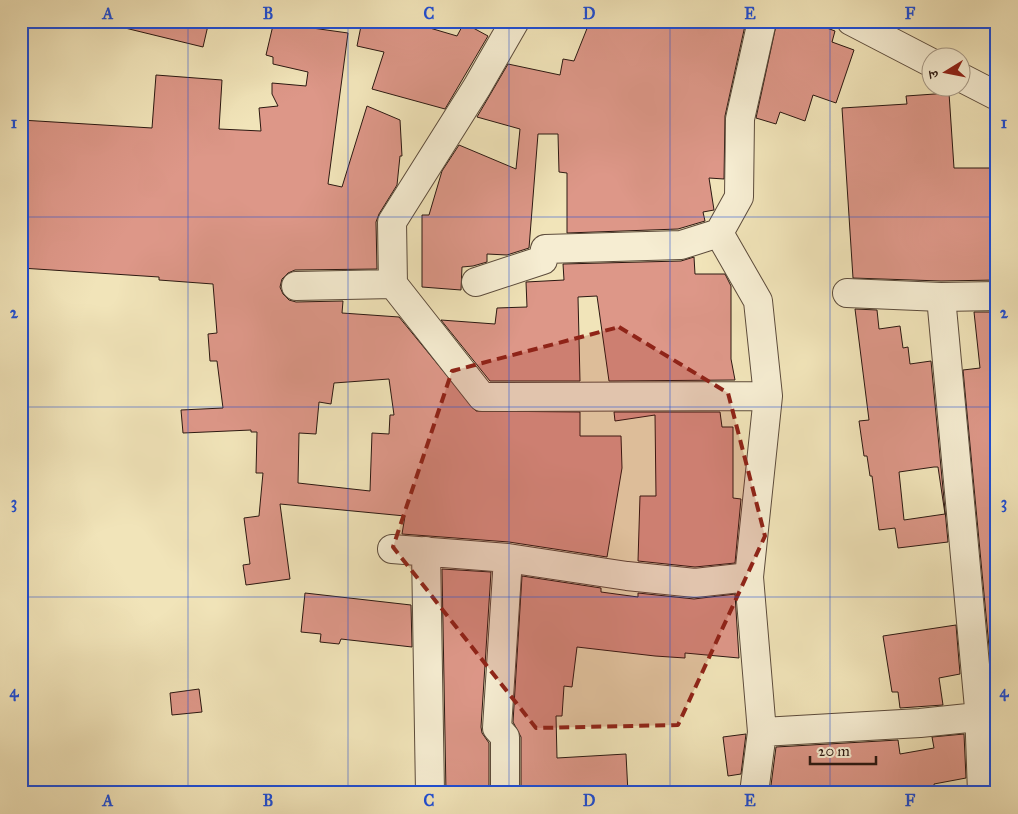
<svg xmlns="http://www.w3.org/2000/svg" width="1018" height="814" font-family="'IM FELL Great Primer','Noto Serif Devanagari',serif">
	<rect width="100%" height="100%" fill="#f1e4b9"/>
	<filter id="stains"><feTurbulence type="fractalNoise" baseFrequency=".004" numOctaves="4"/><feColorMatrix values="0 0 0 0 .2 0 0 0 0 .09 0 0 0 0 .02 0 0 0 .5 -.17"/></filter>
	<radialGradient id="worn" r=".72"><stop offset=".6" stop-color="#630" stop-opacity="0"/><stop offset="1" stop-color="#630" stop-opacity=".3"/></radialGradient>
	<path fill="#dd9788" stroke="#2b1811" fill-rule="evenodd" d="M126,21h83l-6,26 -78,-19z
		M274,21h33l-2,6 43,6 -20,151 14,3 25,-81 33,14 2,36h-2l-3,29 -18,29 -3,8 1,47 -82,1 -7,3 -6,6 -2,8 3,7 6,6 7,2 47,-1 -1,12 57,4 77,94 104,1v24h41l1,32 -15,89 -98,-15 -107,-8 3,-18 -125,-12 10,75 -44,6 -3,-20 7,-1 -6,-46 15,-2 4,-43h-7l1,-41h-6v-2l-68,3 -2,-23 42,-2 -6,-47h-7l-2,-27 9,-1 -4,-49 -54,-4v-3l-138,-9v-148l131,8 4,-53 66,5 -3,49 42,2 -2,-23 19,-2 -6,-12v-11l34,3 2,-14 -35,-8v-7l-7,-2zM389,379l5,36h-4l-1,19 -17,-1 -2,58 -72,-8 1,-50 17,1 3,-32 12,2 3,-21z
		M362,21h44l51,15 7,-13 24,13 -43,73 -73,-20 12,-37 -27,-6z
		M590,21h156l-21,95 -1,63 -15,-1 5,32 -11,2 2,9 -27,8 -111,4v-60l-8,-1 -1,-38h-20l-9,114 -22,7 -20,-1v8l-14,4 -11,1 -1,23 -39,-3v-72h7l13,-44 17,-26 57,24 4,-40 -43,-12 31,-53 52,11 3,-16 11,2z
		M777,21h31l27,10 -3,11 22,8 -18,53 -23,-8 -8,26 -25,-9 -4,12 -20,-6z
		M949,93l5,75h43v112l-56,1 -88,-3 -11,-170 65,-4 -1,-8z
		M694,257l1,17h30l6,12v73l4,21 -126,1 -12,-85 -19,1 2,84h-90l-49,-61 54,4 2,-16 30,-1 -1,-25 38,-2 -1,-16 118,-3z
		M855,309l22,1 2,19 21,-3 3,22 5,-1 2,17 21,-3 17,181 -50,6 -3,-20 -16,2 -7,-54h-2l-3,-20h-3l-5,-35 10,-1zM934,467h4l7,47 -41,6 -5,-48z
		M974,312h23v388h-3l-31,-330 17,-2z
		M614,412h106l2,15h11v71l8,1 -6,64 -40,4 -57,-6 2,-65h16l-1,-81 -40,6z
		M442,569l49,3 -10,155 1,6 7,10v50h-43z
		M522,576l79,12v4l37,5v-4l56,6 41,-5 4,64 -54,-5v5l-30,-2 -78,-9 -5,40 -8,-1 -2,30h-6l1,42 69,-4 2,39h-107v-56l-8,-15z
		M305,593l106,12 1,42 -71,-8 -2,5 -19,-2 1,-8 -20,-2z
		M956,625l4,49 -21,4 4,27 -43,3 -2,-16h-6l-9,-56z
		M199,689l3,23 -30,3 -2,-22z
		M746,734l-5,40 -13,2 -5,-39z
		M964,734l2,44 -32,6 1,9h-165l6,-46 122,-7 2,14 34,-6 -2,-11z"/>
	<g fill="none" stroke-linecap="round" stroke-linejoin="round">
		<g stroke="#5c4b3b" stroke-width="30">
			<path id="minor" d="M851,21l79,41
				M960,77l37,19
				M719,233l20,-36 1,-78 22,-98
				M476,282l67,-22 2,-11 136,-4 38,-12 39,68 10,95 -19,181 13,155 158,-9 77,-8
				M393,284l89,113 286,-1
				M296,286l97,-2 -1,-62 85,-135 38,-66
				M847,293l94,4 56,-1
				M941,297l38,411 3,85
				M392,549l116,9 119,18 68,7 54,-6
				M426,551l4,242
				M505,793v-56l-8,-9 11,-170
				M754,793l8,-61"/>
		</g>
		<use href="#minor" stroke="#f6edd2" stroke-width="28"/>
	</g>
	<path fill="#8f2418" fill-opacity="0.2" stroke="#8f2418" stroke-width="4" stroke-dasharray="10 6" stroke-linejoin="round" d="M619,327l109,66 37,143 -87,189 -142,3 -143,-181 59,-176z"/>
	<path fill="none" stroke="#1d4ed8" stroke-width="1" stroke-opacity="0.55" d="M188,21v772M348,21v772M509,21v772M670,21v772M830,21v772M21,217h976M21,407h976M21,597h976"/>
	<rect width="1018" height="814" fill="none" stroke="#f1e4b9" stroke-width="55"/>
	<g transform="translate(946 72) rotate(260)"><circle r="24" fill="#f6edd2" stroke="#a59885"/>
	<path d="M0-4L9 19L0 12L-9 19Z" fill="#8f2418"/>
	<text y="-8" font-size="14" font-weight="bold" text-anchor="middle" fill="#2b1811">उ</text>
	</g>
	<path d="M810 756v8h66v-8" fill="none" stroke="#2b1811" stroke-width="2.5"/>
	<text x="818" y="756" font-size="15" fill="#2b1811" stroke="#f6edd2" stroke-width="4" paint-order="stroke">20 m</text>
	<rect x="28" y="28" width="962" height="758" fill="none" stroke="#1d4ed8" stroke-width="2"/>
	<g font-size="16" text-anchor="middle" font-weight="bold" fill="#1d4ed8">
		<text x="108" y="19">A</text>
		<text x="268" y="19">B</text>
		<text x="429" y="19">C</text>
		<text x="589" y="19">D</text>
		<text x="750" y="19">E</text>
		<text x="910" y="19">F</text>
		<text x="14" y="128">1</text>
		<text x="1004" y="128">1</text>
		<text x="14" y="318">2</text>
		<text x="1004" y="318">2</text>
		<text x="14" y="508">3</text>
		<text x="1004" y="508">3</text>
		<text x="14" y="697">4</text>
		<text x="1004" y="697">4</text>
		<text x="108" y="806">A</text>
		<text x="268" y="806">B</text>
		<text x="429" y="806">C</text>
		<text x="589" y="806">D</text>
		<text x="750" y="806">E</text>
		<text x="910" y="806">F</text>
	</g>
	<rect width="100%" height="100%" filter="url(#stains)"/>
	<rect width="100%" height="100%" fill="url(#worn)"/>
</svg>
